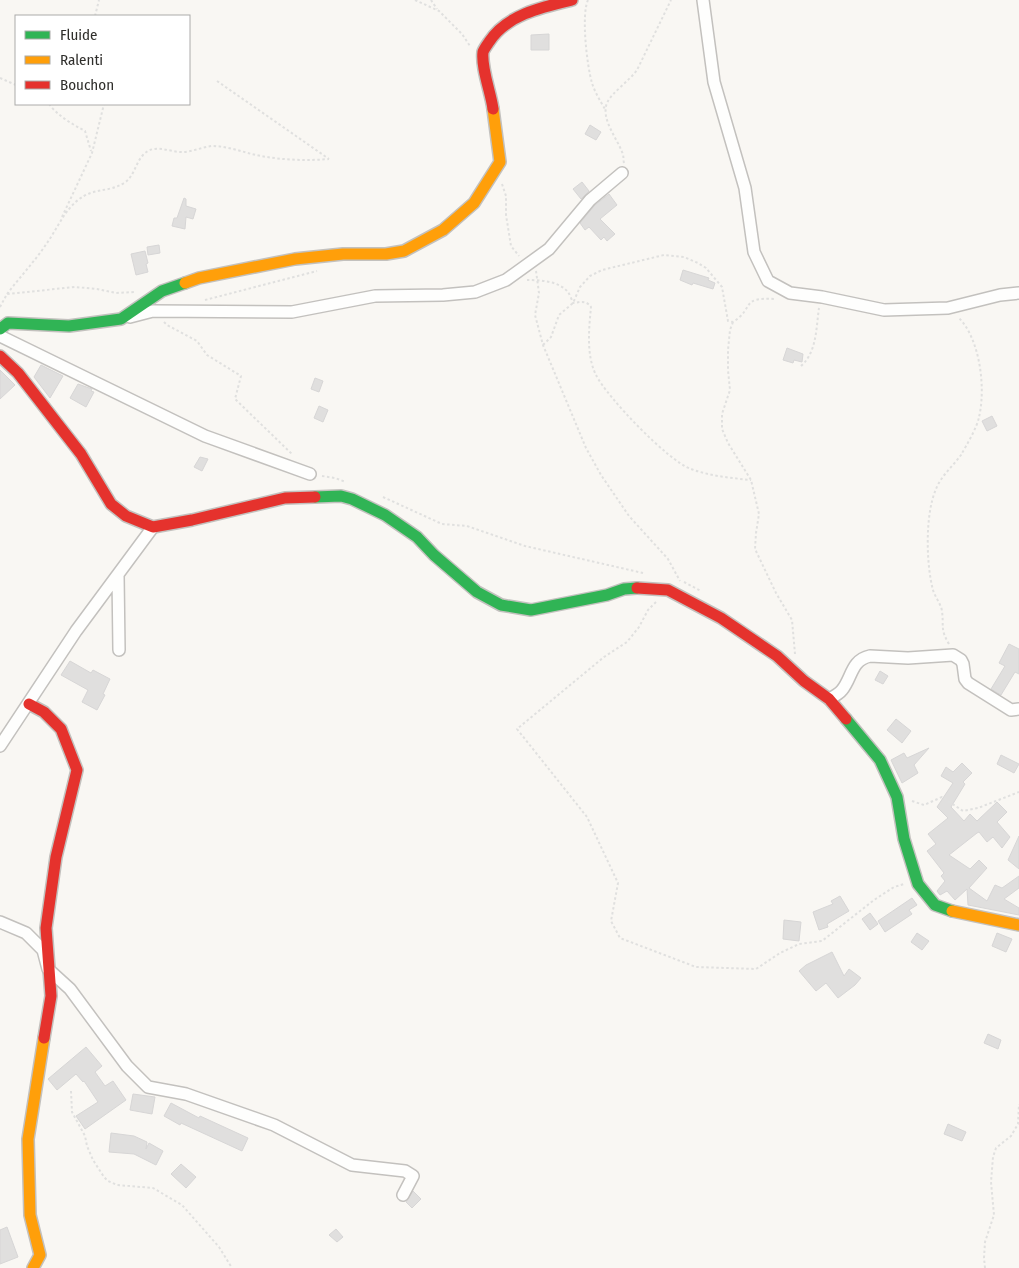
<svg xmlns="http://www.w3.org/2000/svg" width="1019" height="1268" font-family="'Fira Sans Condensed',sans-serif">
	<rect width="100%" height="100%" fill="#f9f7f3"/>
	<path fill="#e0dfde" stroke="#d7d6d6" d="M549,34v16h-18v-15z
		M590,125l11,7 -5,8 -11,-6z
		M582,182l7,9 -8,8 -8,-10z
		M609,194l8,11 -17,14 15,15 -8,7 -3,-4 -3,3 -12,-13 -4,3 -5,-7 15,-18z
		M184,198l2,1v7l10,3 -3,10 -7,-2 -1,12 -13,-3 2,-8h3z
		M159,245l1,8 -12,2 -1,-8z
		M145,251l3,12 -2,1 2,8 -12,3 -5,-21z
		M683,270l26,8 -1,2 7,3 -2,6 -20,-6 -1,2 -12,-5z
		M787,348l16,6 -1,8 -8,-2 -1,3 -10,-3z
		M41,365l22,11 -13,22 -16,-21z
		M0,370l15,15 -15,14z
		M315,378l8,3 -4,11 -8,-3z
		M78,384l14,5 -1,2 3,1 -8,15 -16,-9z
		M319,406l9,4 -5,12 -9,-4z
		M992,416l5,10 -10,5 -5,-10z
		M200,457l8,2 -6,12 -8,-4z
		M1009,644l10,5v25l-4,-2 -14,23 -10,-6 14,-23 -6,-3z
		M70,661l21,12 2,-3 17,9 -7,15 2,1 -8,15 -15,-8 6,-12 -27,-15z
		M880,671l8,5 -5,8 -8,-4z
		M896,719l15,12 -9,12 -15,-13z
		M929,748l-15,17 4,8 -16,10 -11,-23 13,-7 3,5z
		M1001,755l18,9 -5,9 -17,-9z
		M962,763l10,10 -9,9 2,2 -14,23 13,14 6,-7 7,7 20,-19 10,10 -10,10 13,15 -8,11 -9,-11 -6,5 -8,-10 -2,1 -28,22 21,14 9,-9 8,8 -18,20 18,13 8,-16 7,3 17,-12v12l-15,11 15,9v7l-51,-10 -1,-16 -12,11 -8,-9 -7,4 -3,-4 8,-10 -4,-5 3,-3 -17,-22 9,-7 -8,-10 20,-16 -11,-11 16,-24 -12,-7 5,-9 7,5z
		M1019,836v33l-11,-9z
		M840,896l9,15 -22,13 1,3 -9,3 -6,-18 20,-8 -2,-3z
		M912,898l5,7 -8,5 3,4 -27,18 -7,-11z
		M870,913l8,11 -8,6 -8,-11z
		M784,920l17,2 -2,19 -16,-2z
		M917,933l12,8 -7,9 -11,-8z
		M997,933l15,6 -6,13 -14,-6z
		M832,952l12,24 5,-7 12,9 -6,7 -17,13 -12,-15 -10,8 -17,-20 7,-6z
		M988,1034l13,6 -3,9 -14,-6z
		M86,1047l16,19 -7,6 10,14 8,-5 13,19 -41,29 -9,-13 22,-14 -14,-21 -1,1 -7,-8 -19,16 -9,-11z
		M133,1094l22,3 -3,17 -22,-4z
		M171,1103l28,15 1,-2 48,22 -6,13 -61,-28 -1,2 -16,-9z
		M948,1124l18,8 -4,9 -18,-7z
		M111,1133l23,3 13,6 -1,7 3,-6 14,8 -7,14 -22,-11 -25,-2z
		M181,1164l15,13 -10,11 -15,-14z
		M413,1191l8,8 -9,9 -6,-6z
		M7,1227l11,30 -18,7v-34z
		M336,1229l7,8 -6,5 -8,-7z"/>
	<g fill="none" stroke-linecap="round" stroke-linejoin="round">
		<g stroke="#c3c1be" stroke-width="14">
			<path id="street" d="M703,0l11,82 31,106 9,64 14,29 22,12 32,4 62,13 64,-2 52,-13 19,-2
				M130,317l23,-6 139,1 83,-16 68,-1 32,-3 31,-12 43,-31 41,-49 32,-27
				M0,336l205,100 105,38
				M118,575l1,75
				M829,699c4,-2 10,-5 13,-9 10,-12 9,-30 28,-34l38,2 45,-3 8,5 2,4 2,15 3,4 43,27 8,-1
				M0,746l76,-115 77,-104
				M0,922l26,11 17,17 5,19 22,20 57,77 21,21 38,7 88,31 78,40 53,6 8,5 -10,19"/>
		</g>
		<g stroke="#c3c1be" stroke-width="14">
			<path id="fast" d="M0,329l8,-6 61,3 52,-7 41,-28 23,-8
				M315,497l26,-1 11,3 33,16 32,22 17,18 43,37 24,13 30,5 76,-15 17,-6 13,-1
				M846,719l34,41 17,37 7,42 14,45 17,21 17,6"/>
		</g>
		<g stroke="#c3c1be" stroke-width="14">
			<path id="slow" d="M185,283l14,-5 96,-19 48,-5h43l18,-3 39,-21 31,-27 26,-41 -7,-53
				M952,911l67,14
				M33,1268l7,-13 -10,-40 -2,-76 16,-101"/>
		</g>
		<g stroke="#c3c1be" stroke-width="14">
			<path id="jam" d="M493,109c-2,-16 -12,-41 -10,-57 1,-3 4,-7 6,-10 17,-27 53,-35 83,-42
				M0,356l18,17 63,81 30,50 15,12 27,11 39,-7 93,-22 30,-1
				M637,588l31,2 53,28 56,38 27,25 25,18 17,20
				M29,704l15,8 17,17 16,41 -21,87 -10,71 5,68 -7,42"/>
		</g>
		<path stroke="#e0e0df" stroke-width="2" stroke-dasharray="2.5 2.5" stroke-linecap="butt" d="M415,0l24,11 23,23 8,12
			M431,0l6,9
			M588,0c-7,15 -1,66 4,83 3,10 9,19 14,28
			M95,16l4,-16
			M0,78l16,7
			M217,81l112,78
			M49,104c9,12 23,20 36,27l6,20
			M624,163c-1,-4 0,-8 -2,-11 -5,-14 -23,-35 -14,-51 4,-8 22,-21 29,-31l34,-70
			M502,184l4,12v19l5,31 8,10
			M62,217l30,-64 12,-49
			M536,271l3,22 -4,22 8,30 43,103 15,27 28,41 39,43 12,22
			M527,280c13,0 32,1 41,12 2,3 4,8 5,11 8,-1 13,-3 18,4 -2,21 -5,48 5,68 11,22 72,86 95,94 19,7 40,9 60,11
			M7,294c13,-17 28,-33 40,-51 10,-14 17,-32 31,-43 16,-13 30,-7 46,-17 10,-6 11,-19 19,-28 11,-12 25,-3 39,-3 10,0 20,-5 30,-6 17,0 32,7 49,10 22,4 46,5 68,3
			M205,300l112,-29
			M0,307l7,-13 68,-7 22,2 19,4 19,-1
			M164,322l3,3 30,16 10,14 34,21 -6,23 58,56
			M733,322l-3,8 -2,20v20l2,20 -8,24v15l6,14 23,37 8,34 -3,19 -1,16 21,44 16,27 3,34
			M543,345l8,-8 8,-22 14,-12 7,-16 10,-11 12,-6 62,-15 20,2 14,6 8,5 16,19 6,34 5,1c23,-15 6,-25 43,-23
			M801,366c16,-14 15,-38 18,-58
			M322,476l13,2 11,4
			M383,497l59,27 25,2 58,20 118,27
			M684,582l17,9
			M656,602l-8,8 -9,17 -12,15 -23,15 -87,72 70,88 31,66 -7,38 9,17 76,29 60,2 24,-16 19,-9 23,-3 52,-41 20,-13 10,-3
			M949,644c-9,-15 -5,-17 -7,-33 -1,-7 -7,-14 -9,-21 -7,-26 -8,-76 3,-101 5,-13 17,-23 25,-34 5,-9 16,-27 18,-38 7,-29 1,-79 -21,-100
			M912,801l12,4 18,-8 21,14 15,-3 41,-16
			M71,1091l1,21 13,24 2,10 6,14 11,17 4,4 9,4 36,3 29,17 37,42 13,21
			M985,1268l-1,-10 1,-16 9,-27 -3,-33 2,-25 3,-9 15,-12 7,-12 1,-20"/>
		<use href="#street" stroke="#fefefd" stroke-width="11"/>
		<use href="#fast" stroke="#30b455" stroke-width="11"/>
		<use href="#slow" stroke="#ff9f0a" stroke-width="11"/>
		<use href="#jam" stroke="#e5322d" stroke-width="11"/>
	</g>
	<rect x="15" y="15" width="175" height="90" fill="#ffffff" stroke="#acabaa"/>
	<rect x="25" y="31" width="25" height="8" fill="#30b455" stroke="#acabaa"/>
	<text x="60" y="40" font-size="15" fill="#2f2e2b">Fluide</text>
	<rect x="25" y="56" width="25" height="8" fill="#ff9f0a" stroke="#acabaa"/>
	<text x="60" y="65" font-size="15" fill="#2f2e2b">Ralenti</text>
	<rect x="25" y="81" width="25" height="8" fill="#e5322d" stroke="#acabaa"/>
	<text x="60" y="90" font-size="15" fill="#2f2e2b">Bouchon</text>
</svg>
